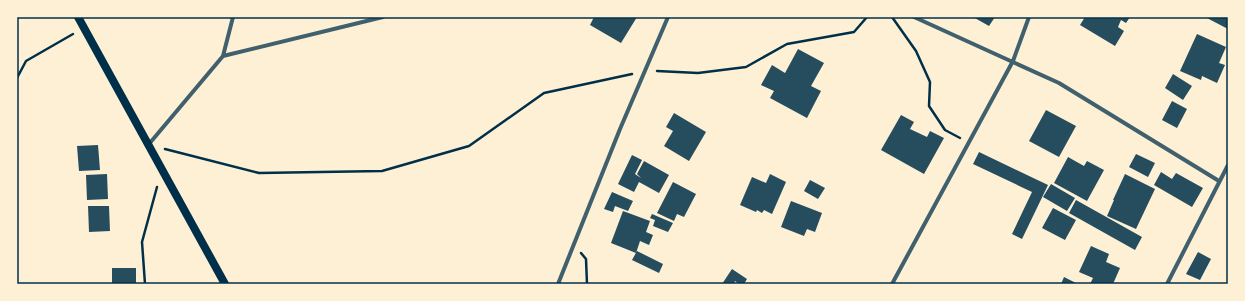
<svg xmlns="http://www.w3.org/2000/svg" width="1245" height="301" font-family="Literata,serif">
	<rect width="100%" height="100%" fill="#fdf0d5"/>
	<path fill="#264d5e" d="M594,17h43l-16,26 -31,-18z
		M973,17h22l-6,9z
		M1085,17h45l-4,6 -5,-3 -3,7 6,4 -9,15 -35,-21z
		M1205,17h23v12z
		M1197,34l29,13 -7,16 6,2 -8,18 -15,-7 -1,4 -21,-9z
		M798,49l26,14 -13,23 10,5 -14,27 -37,-20 4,-7 -13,-6 11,-20 13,8z
		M1173,74l19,12 -9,14 -18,-12z
		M1172,101l15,8 -10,19 -15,-8z
		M1046,110l30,16 -17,31 -30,-16z
		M674,113l32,19 -17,29 -25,-15 9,-15 -7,-4z
		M901,115l13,7 -4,7 17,8 3,-6 14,7 -20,36 -43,-24z
		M98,145l2,25 -21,1 -2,-25z
		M979,152l69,33 -26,54 -10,-5 20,-42 -59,-28z
		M1136,154l19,9 -7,14 -19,-10z
		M632,155l10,5 -7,14 6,4 -4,-4 7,-13 25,14 -10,18 -20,-11 -5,10 -16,-8z
		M1068,157l16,9 3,-5 17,9 -17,31 -33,-18z
		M1161,172l11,7 4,-6 27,15 -11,19 -38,-22z
		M107,174l1,25 -21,1 -1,-25z
		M770,174l16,8 -14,32 -8,-4 -2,3 -5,-3 -1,2 -16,-7 12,-28 14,6z
		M1125,174l30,15 -19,40 -29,-13 7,-16h-1z
		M810,180l15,8 -7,11 -14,-8z
		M673,182l23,12 -12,23 -7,-3 -3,7 -17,-8z
		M1051,184l24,14 -8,13 -24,-14z
		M612,192l21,9 -5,10 -13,-5 -2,6 -9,-3z
		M1076,200l66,37 -7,13 -66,-37z
		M791,201l31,12 -7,19 -8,-3 -3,7 -23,-9z
		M88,206h21l1,25 -21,1z
		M1053,208l23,12 -11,20 -23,-12z
		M623,211l27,10 -4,11 7,3 -4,10 -9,-4 -4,12 -25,-10z
		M652,214l21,9 -5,9 -15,-6 2,-6 -5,-2z
		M1091,246l18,8 -3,8 14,6 -7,16h-23l3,-6 -14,-6z
		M637,251l26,13 -4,9 -27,-13z
		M1198,252l13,7 -11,21 -14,-6z
		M112,268h24v16h-24z
		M732,269l15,10 -3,5h-5l-4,-3 -1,3h-12z
		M1064,277l14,7h-17z"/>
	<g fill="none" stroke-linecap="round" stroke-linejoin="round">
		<path stroke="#003049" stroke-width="2.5" d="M892,17l24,34 14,31 -1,24 16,24 15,8
			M657,71l41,2 48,-6 41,-23 67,-12 13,-15
			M17,78l9,-17 47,-27
			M165,149l94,24 123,-2 87,-25 75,-53 88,-19
			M581,253l5,6 1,25
			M145,284l-3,-42 15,-55"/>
		<path stroke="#3f606c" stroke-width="4" d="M914,17l145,66 160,98
			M223,56l10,-39
			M149,144l74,-88 160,-39
			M558,284l62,-155 48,-112
			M892,284l121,-223 16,-44
			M1167,284l61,-119"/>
		<path stroke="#003049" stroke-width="8" d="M78,17l147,267"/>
	</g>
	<rect width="1245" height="301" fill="none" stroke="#fdf0d5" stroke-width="36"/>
	<rect x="18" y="18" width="1209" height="265" fill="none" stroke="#003049" stroke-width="1.5"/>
</svg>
